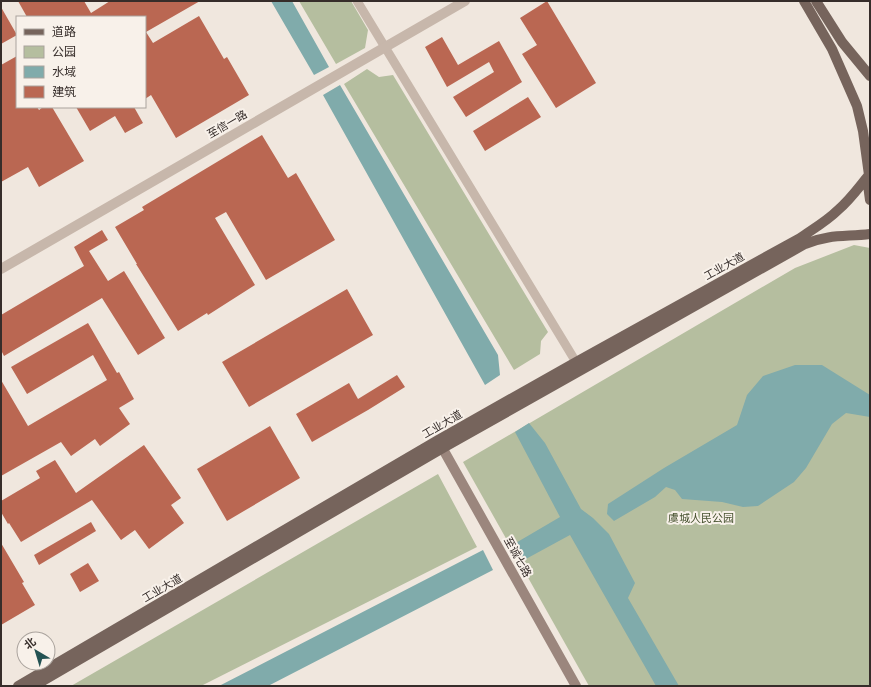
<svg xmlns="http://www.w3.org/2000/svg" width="871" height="687" font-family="'Golos Text','Noto Sans SC',sans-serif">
	<rect width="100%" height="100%" fill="#f0e7de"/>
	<path fill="#b5be9f" d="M299,1h52l17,29 -3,18 -29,16z
		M367,69l12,8 14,-2 155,257 -7,9 -1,13 -26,16 -170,-286z
		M854,245l16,3v438h-281l-126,-224 332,-194z
		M438,474l39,73 -276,139h-130z"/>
	<path fill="#80abab" d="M271,1h21l37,66 -15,8z
		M340,85l158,270 2,20 -15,10 -162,-290z
		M795,365h27l48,30v22l-24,-4 -14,11 -26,44 -12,14 -36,24 -15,1 -21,-5 -40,-3 -7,-9 -9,-3 -11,10 -41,24 -7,-7 1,-10 56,-36 73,-43 10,-30 16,-19z
		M529,423l16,20 36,66 12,9 16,16 26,49 -7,15 51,88h-23l-86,-151 -46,25 -10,-16 46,-27 -45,-85z
		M483,550l10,20 -225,116h-49z"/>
	<path fill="#ba6752" d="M18,1h66l7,12 19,-12h90l-54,31 7,11 46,-27 25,43 3,-2 22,38 -73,43 -25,-43 -6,4v-82h-118z
		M547,1l49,82 -40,25 -34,-54 15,-9 -17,-27z
		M1,7l16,28 -16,9z
		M442,37l16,28 41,-24 23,41 -56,35 -13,-20 41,-25 -5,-10 -42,25 -22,-40z
		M17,56v51h20l2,3 4,-3h9l32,54 -45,26 -11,-20 -27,15v-117z
		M528,97l13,20 -56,34 -12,-20z
		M76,107h58l9,16 -18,10 -10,-17 -25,15z
		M262,135l26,43 8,-5 39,67 -69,40 -40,-68 -11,6 40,67 -47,30 -1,-2 -29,18 -42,-67h1l-22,-37 29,-17 -2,-3z
		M102,230l6,10 -19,11 19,30 16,-10 41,67 -27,17 -36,-57 -98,58 -3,-6v-35l83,-49 -10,-19z
		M347,289l26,46 -124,72 -27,-45z
		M88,323l29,50 2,-1 15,27 -15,9 11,16 -30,22 -5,-7 -24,17 -10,-14 -60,34v-96l27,46 79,-46 -14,-25 -66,39 -16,-27z
		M397,375l8,12 -37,23 -56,32 -16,-28 53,-31 9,16z
		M270,426l30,52 -73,43 -30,-52z
		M144,445l37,53 -10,7 13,18 -35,26 -14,-19 -14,10 -29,-40 -71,42 -12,-19 -1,1 -7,-12v-11l39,-23 -4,-7 19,-11 21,33z
		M91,522l5,9 -57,34 -5,-10z
		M1,543l23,39 -2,1 13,22 -34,20z
		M88,563l11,18 -19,11 -10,-18z"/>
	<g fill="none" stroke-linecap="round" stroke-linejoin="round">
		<path stroke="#c7b7ab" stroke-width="9" d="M357,1l219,361"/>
		<path stroke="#c7b7ab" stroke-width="10" d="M1,269l464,-268"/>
		<path stroke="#9b867d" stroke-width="10" d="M439,442l137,244"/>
		<path stroke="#76645c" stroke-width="10" d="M816,1l26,41 28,34
			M869,174l-1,11 2,15
			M18,686l420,-246 138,-78 224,-124c13,-9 27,-17 38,-28 12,-10 21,-23 31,-35l-6,-44 -6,-25 -25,-57 -28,-48
			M34,686l409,-238 362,-204c25,-10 40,-7 65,-10"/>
	</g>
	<g text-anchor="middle" stroke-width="4" stroke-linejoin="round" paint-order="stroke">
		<g font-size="11" fill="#362d2a" stroke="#f8f1ea">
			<text transform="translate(227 124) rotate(-30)" y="4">至信一路</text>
			<text transform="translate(724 266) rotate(-29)" y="4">工业大道</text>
			<text transform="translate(442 424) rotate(-30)" y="4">工业大道</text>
			<text transform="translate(518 557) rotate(61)" y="4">至诚七路</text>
			<text transform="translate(162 588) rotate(-30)" y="4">工业大道</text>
		</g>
		<g font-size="11" fill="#475230" stroke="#f8f1ea">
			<text x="701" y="522">虞城人民公园</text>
		</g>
	</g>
	<rect width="871" height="687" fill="none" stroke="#362d2a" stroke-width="4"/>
	<rect x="16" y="16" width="130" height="92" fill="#f8f1ea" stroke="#aaa39d"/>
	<rect x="24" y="29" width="20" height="6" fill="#76645c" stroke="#aaa39d"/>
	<text x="52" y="36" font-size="12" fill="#362d2a">道路</text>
	<rect x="24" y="46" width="20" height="12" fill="#b5be9f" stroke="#aaa39d"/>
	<text x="52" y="56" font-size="12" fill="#362d2a">公园</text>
	<rect x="24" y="66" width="20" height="12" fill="#80abab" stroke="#aaa39d"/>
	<text x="52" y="76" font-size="12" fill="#362d2a">水域</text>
	<rect x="24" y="86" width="20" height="12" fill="#ba6752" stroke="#aaa39d"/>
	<text x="52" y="96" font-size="12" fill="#362d2a">建筑</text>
	<g transform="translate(36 651) rotate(322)"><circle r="19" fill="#f8f1ea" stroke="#aaa39d"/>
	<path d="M0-3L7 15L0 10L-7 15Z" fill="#235253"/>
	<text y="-6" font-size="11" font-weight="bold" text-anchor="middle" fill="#362d2a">北</text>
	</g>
</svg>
